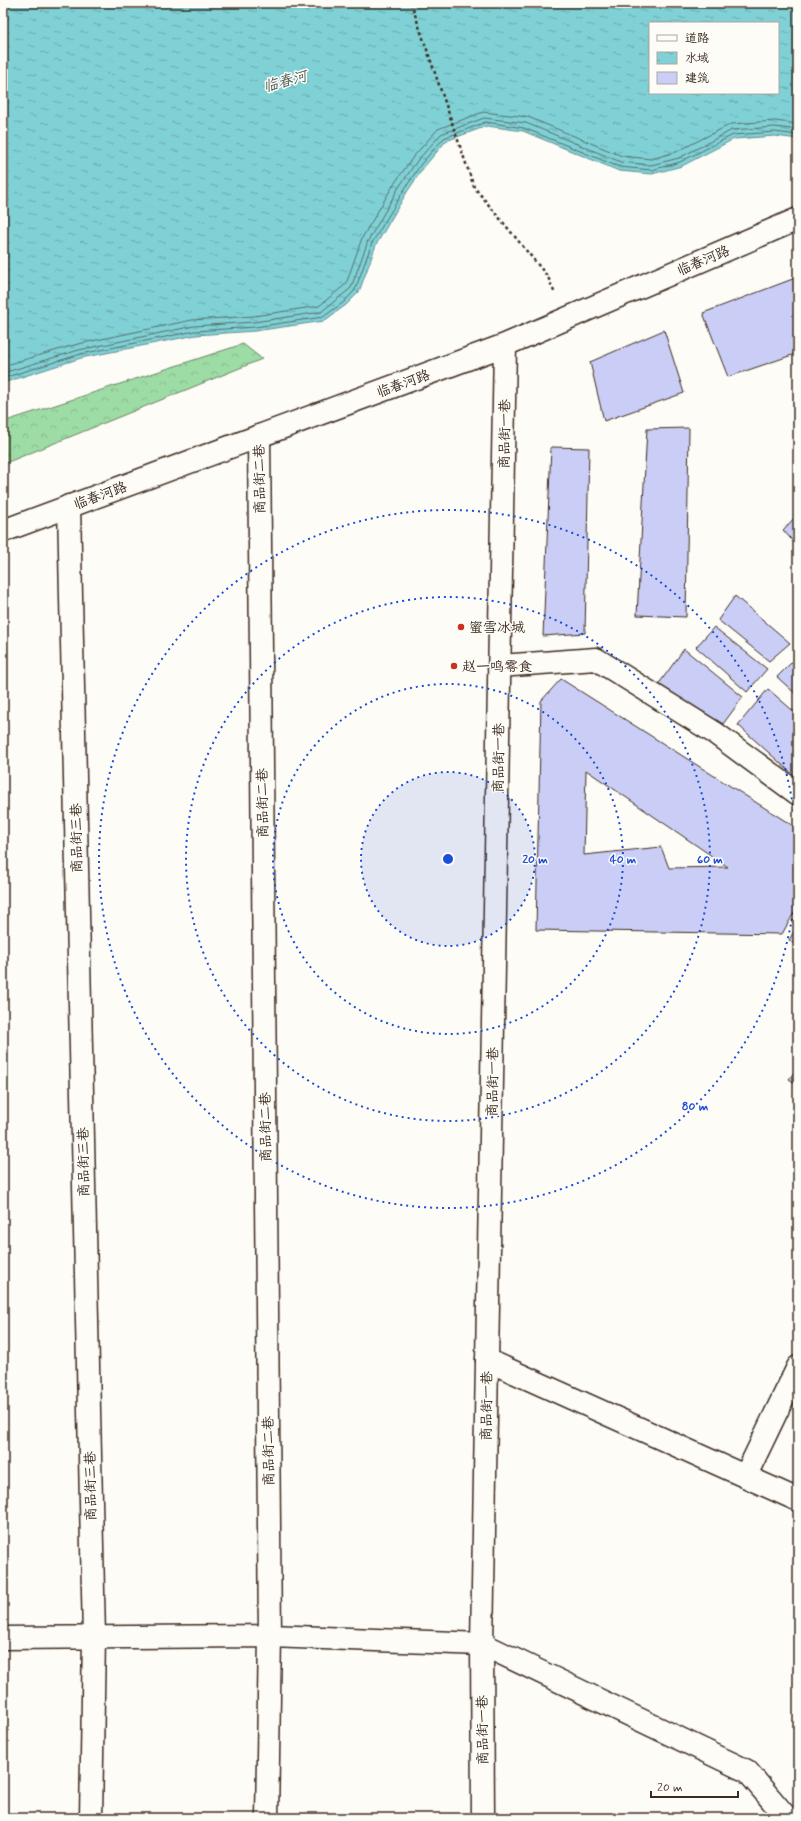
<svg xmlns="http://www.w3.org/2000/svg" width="801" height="1821" font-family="Mynerve,'LXGW WenKai TC',sans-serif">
	<defs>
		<pattern id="forest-crowns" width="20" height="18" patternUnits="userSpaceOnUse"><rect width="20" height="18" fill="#9ddca5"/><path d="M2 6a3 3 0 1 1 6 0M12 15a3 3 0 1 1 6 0" fill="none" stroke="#88bd8e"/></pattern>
		<pattern id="water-ripples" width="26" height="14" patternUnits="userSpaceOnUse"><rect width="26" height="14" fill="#7fd1d6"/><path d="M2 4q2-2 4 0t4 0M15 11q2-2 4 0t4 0" fill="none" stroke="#69aaad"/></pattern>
	</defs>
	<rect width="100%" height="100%" fill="#fdfcf7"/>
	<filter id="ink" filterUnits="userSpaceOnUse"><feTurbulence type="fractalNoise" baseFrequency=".025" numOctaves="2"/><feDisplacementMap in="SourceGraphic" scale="8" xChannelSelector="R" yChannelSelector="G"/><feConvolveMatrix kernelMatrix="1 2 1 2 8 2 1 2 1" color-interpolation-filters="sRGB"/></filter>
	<g filter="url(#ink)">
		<path fill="url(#forest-crowns)" stroke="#6c8362" d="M243,344l19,15 -259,105v-42z"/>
		<path fill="url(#water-ripples)" stroke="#648e8c" fill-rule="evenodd" d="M3,3h795v136l-23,-3 -41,3 -52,27 -30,8 -33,-3 -96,-40 -36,-5 -41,15 -22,26 -17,25 -31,53 -17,47 -13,13 -22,16 -69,10 -59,4 -115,23 -78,25zM650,23h128v70h-128z"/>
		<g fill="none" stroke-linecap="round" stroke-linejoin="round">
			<path stroke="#566d68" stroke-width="1" d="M3,366l75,-22 114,-24 62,-4 65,-10 27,-22 16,-46 32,-54 19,-27 25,-28 45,-17 45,5 94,39 29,3 25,-7 55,-28 44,-3 23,3
				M3,373l76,-23 115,-24 60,-4 67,-10 30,-24 17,-47 31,-54 18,-26 24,-27 43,-16 42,5 95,39 30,3 28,-7 53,-28 43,-3 23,3
				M3,378l78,-24 114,-23 60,-4 68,-10 21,-15 11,-12 17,-47 32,-53 17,-26 23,-26 42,-16 38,6 95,39 33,3 28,-8 53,-27 42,-3 23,3"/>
		</g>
		<path fill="#cacef6" stroke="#3b2a1e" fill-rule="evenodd" d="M798,277v76l-70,24 -25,-64z
			M664,330l20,63 -80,28 -14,-59z
			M689,428l-3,189 -49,-2 10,-186z
			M551,447l38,1 -4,185 -42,3z
			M798,514v33l-15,-17z
			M735,596l55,47 -21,18 -51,-41z
			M714,627l53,42 -20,23 -51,-45z
			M684,649l59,48 -23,31 -62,-43z
			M798,656v40l-21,-19z
			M561,679l237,150v77l-16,28 -246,-4 5,-229zM586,770l142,97 -59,1 -8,-21 -77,8z
			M768,689l30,26v64l-60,-54z
			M798,925v22l-9,-7z
			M798,1067v18l-9,-6z"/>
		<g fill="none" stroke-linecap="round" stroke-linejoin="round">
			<g stroke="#3b2a1e" stroke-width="25">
				<path id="street" d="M259,436l11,1200 -3,182
					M69,506l25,1131 -3,181
					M499,666l97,-7 119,74 83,61
					M487,1360l311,140
					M746,1475l52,-108
					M3,1638l267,-2 212,8 265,127 40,47"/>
			</g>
			<g stroke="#3b2a1e" stroke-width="25">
				<path id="secondary" d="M3,531l502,-186 293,-126
					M483,1818l-1,-174 23,-1299"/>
			</g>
			<path stroke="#3b2a1e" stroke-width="2.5" stroke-dasharray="3 3" stroke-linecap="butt" d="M411,3l63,184 74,90 7,17"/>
			<use href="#street" stroke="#fdfcf7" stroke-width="22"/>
			<use href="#secondary" stroke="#fdfcf7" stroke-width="22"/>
		</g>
	</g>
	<circle cx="448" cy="859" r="87" fill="#1d4ed8" fill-opacity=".12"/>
	<g fill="none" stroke="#1d4ed8" stroke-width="2" stroke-dasharray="2 4">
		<circle cx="448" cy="859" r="87"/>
		<circle cx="448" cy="859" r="175"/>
		<circle cx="448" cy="859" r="262"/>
		<circle cx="448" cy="859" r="349"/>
	</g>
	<g fill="#c8321e" stroke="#fdfcf7" stroke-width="1.5">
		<circle cx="461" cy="627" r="4"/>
		<circle cx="454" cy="666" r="4"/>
	</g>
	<g text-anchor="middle" stroke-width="3" stroke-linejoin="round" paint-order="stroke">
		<g font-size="14" fill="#3b2a1e" stroke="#fdfcf7">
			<text transform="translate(703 260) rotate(-23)" y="5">临春河路</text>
			<text transform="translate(403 383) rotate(-20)" y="5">临春河路</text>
			<text transform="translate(504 434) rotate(-89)" y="5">商品街一巷</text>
			<text transform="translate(259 479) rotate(-91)" y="5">商品街二巷</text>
			<text transform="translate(100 495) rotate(-20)" y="5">临春河路</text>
			<text transform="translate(498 758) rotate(-89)" y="5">商品街一巷</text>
			<text transform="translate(262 803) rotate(-91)" y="5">商品街二巷</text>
			<text transform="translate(76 838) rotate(-91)" y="5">商品街三巷</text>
			<text transform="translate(492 1082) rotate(-89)" y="5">商品街一巷</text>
			<text transform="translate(265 1127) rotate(-91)" y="5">商品街二巷</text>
			<text transform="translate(83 1162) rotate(-91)" y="5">商品街三巷</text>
			<text transform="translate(486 1406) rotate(-89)" y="5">商品街一巷</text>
			<text transform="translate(268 1451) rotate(-91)" y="5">商品街二巷</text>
			<text transform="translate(90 1486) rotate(-91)" y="5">商品街三巷</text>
			<text transform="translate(482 1730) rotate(-91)" y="5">商品街一巷</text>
		</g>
		<g font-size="14" fill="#3b2a1e" stroke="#fdfcf7" text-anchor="start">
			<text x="469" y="632">蜜雪冰城</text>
			<text x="462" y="671">赵一鸣零食</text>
		</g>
		<g font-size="15" font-style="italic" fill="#4f5c55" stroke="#fdfcf7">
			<text transform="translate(285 81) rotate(-15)" y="5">临春河</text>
		</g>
	</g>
	<circle cx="448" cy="859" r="6" fill="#1d4ed8" stroke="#fdfcf7" stroke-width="2"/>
	<g font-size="12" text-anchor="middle" font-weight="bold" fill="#1d4ed8" stroke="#fdfcf7" stroke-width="3" stroke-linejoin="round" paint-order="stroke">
		<text x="535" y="863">20 m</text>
		<text x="623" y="863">40 m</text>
		<text x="710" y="863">60 m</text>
		<text x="695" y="1110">80 m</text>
	</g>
	<rect width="801" height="1821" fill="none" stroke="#fdfcf7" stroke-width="16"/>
	<rect x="8" y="8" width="785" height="1805" fill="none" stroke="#3b2a1e" stroke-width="1.5" filter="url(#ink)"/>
	<rect x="649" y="22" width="130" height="72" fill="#fdfcf7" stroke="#afa8a0"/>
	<rect x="657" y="35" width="20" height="6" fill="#fdfcf7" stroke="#afa8a0"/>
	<text x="685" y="42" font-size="12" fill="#3b2a1e">道路</text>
	<rect x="657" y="52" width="20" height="12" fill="url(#water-ripples)" stroke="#afa8a0"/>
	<text x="685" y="62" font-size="12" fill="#3b2a1e">水域</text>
	<rect x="657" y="72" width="20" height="12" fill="#cacef6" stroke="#afa8a0"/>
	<text x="685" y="82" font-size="12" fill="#3b2a1e">建筑</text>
	<path d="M651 1791v6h87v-6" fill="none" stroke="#3b2a1e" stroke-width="2"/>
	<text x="657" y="1791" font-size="12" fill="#3b2a1e" stroke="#fdfcf7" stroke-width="3" paint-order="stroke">20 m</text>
</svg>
